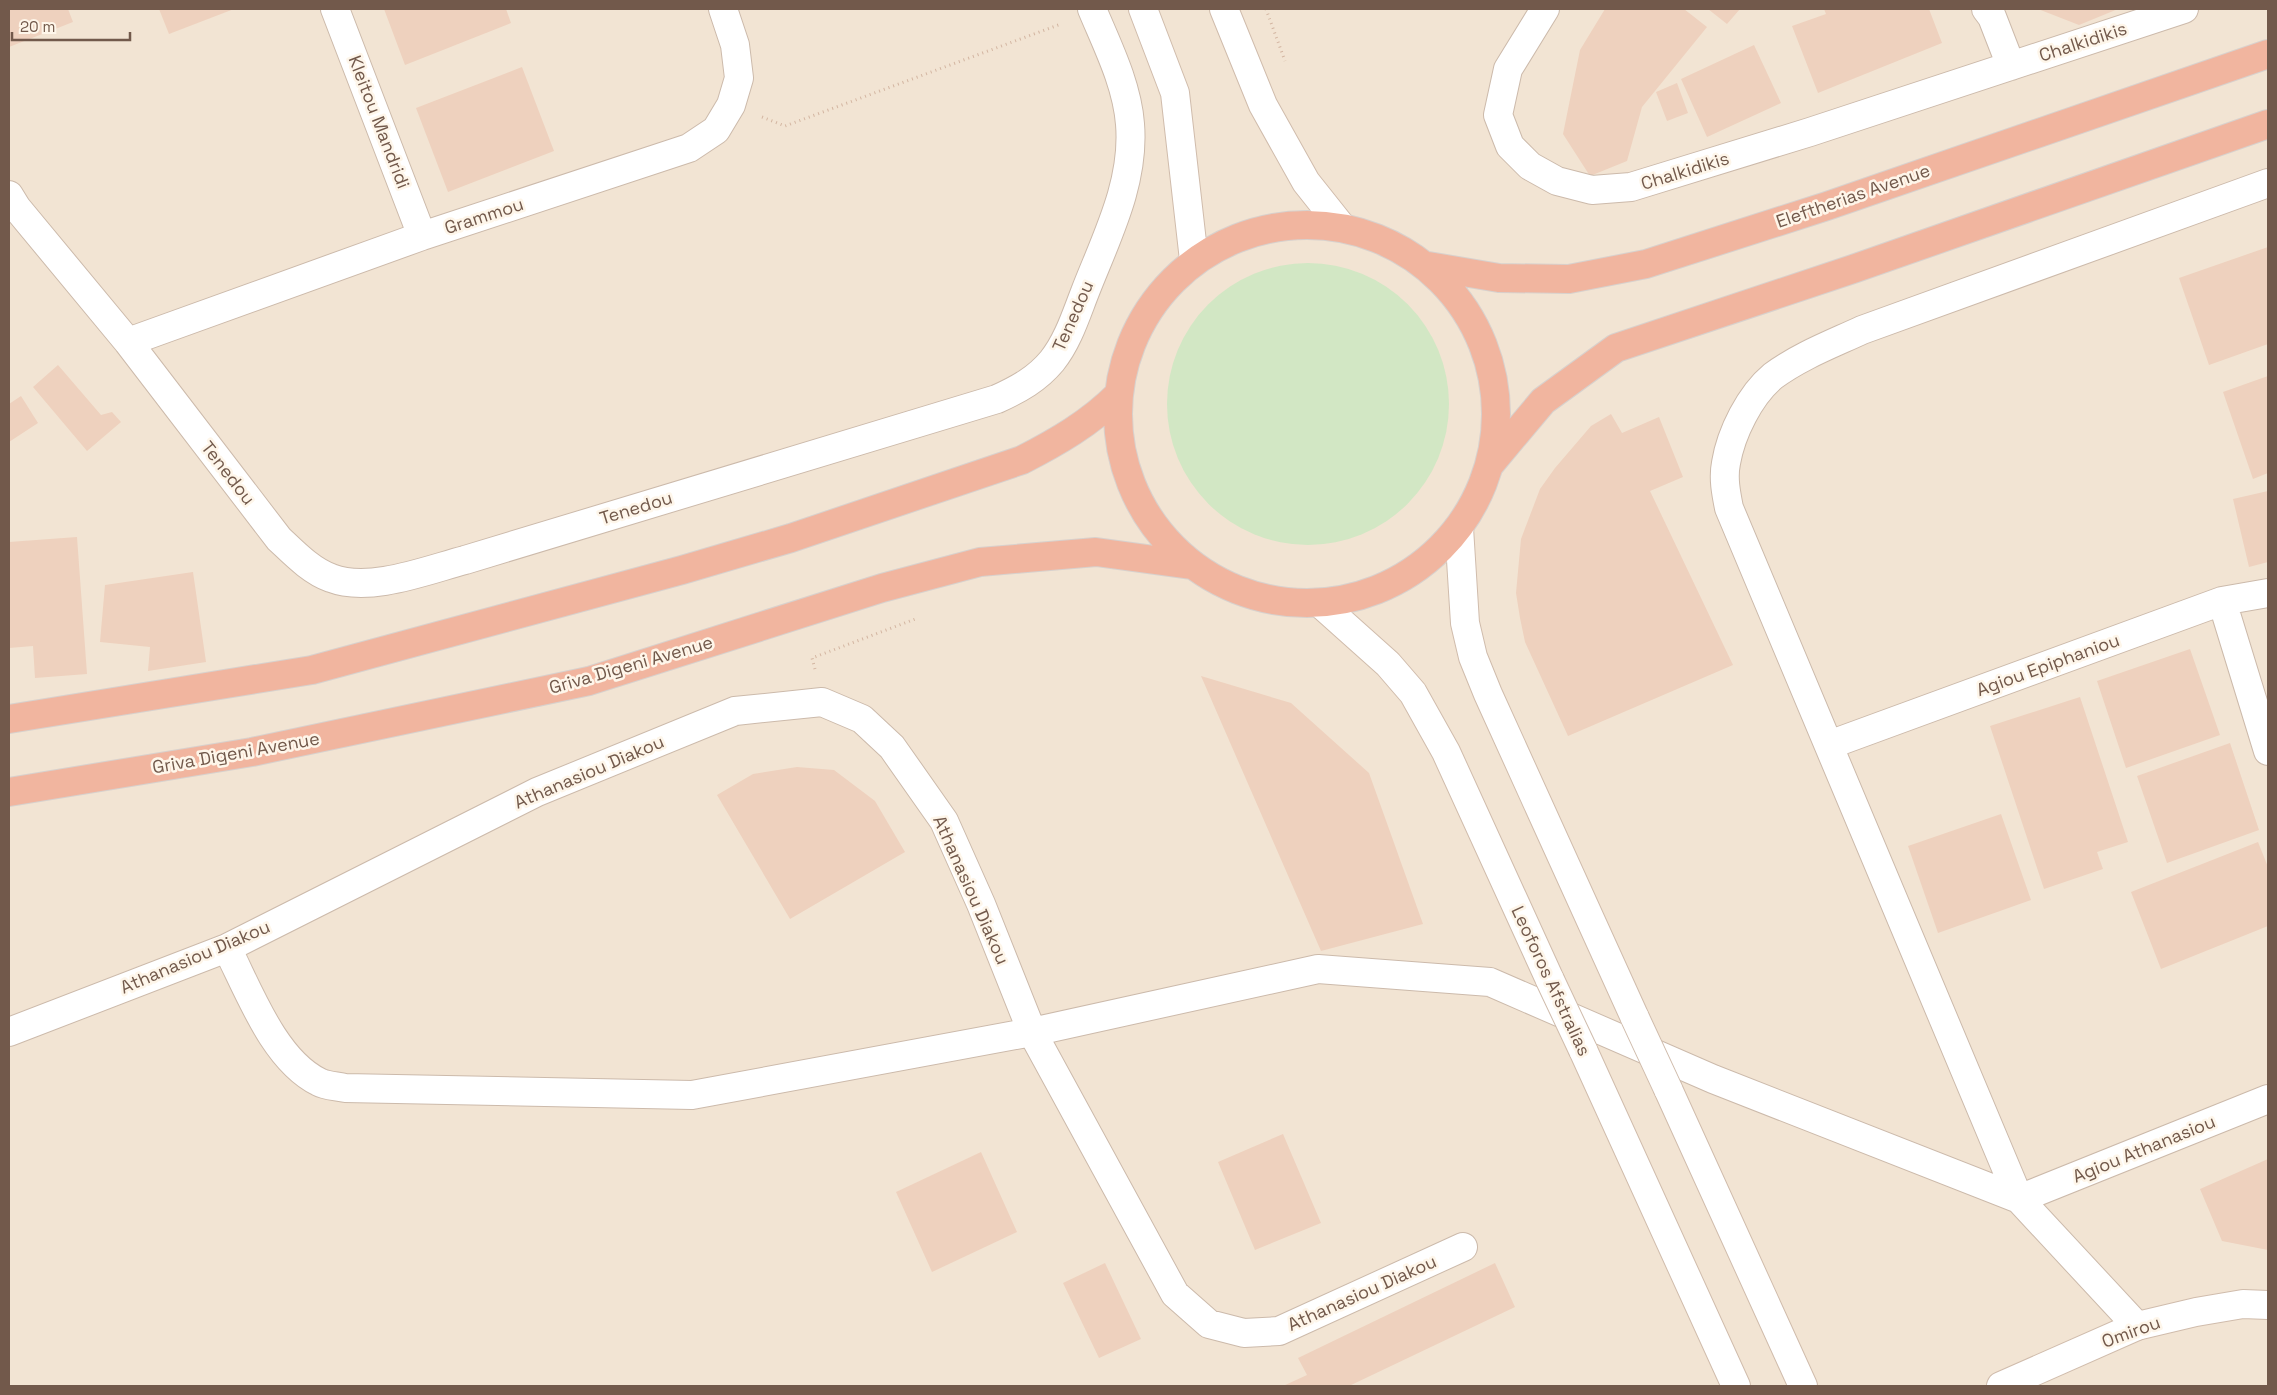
<svg xmlns="http://www.w3.org/2000/svg" width="2277" height="1395" font-family="'Space Grotesk',sans-serif">
	<rect width="100%" height="100%" fill="#fbf2e4"/>
	<path fill="#f2e4d3" d="M9,9h2259v1377h-2259z"/>
	<path fill="#d2e7c4" d="M1167 404a141 141 0 1 1 282 0a141 141 0 1 1-282 0Z"/>
	<path fill="#eed1be" d="M9,9h59l5,13 -64,25z
		M159,9h75l-65,25z
		M384,9h122l5,14 -106,42z
		M1605,9h79l23,18 -65,80 -15,54 -37,15 -27,-42 17,-84z
		M1708,9h32l-13,15z
		M1824,9h105l13,34 -124,50 -26,-67 34,-12z
		M2038,9h80l-39,16z
		M1754,45l27,58 -74,34 -26,-58z
		M522,67l32,84 -106,41 -32,-84z
		M1677,83l11,30 -21,8 -11,-29z
		M2268,247v97l-59,21 -30,-87z
		M58,365l43,50 11,-3 9,10 -34,29 -54,-64z
		M2268,376v97l-15,6 -30,-87z
		M21,396l17,27 -29,19v-38z
		M1611,414l11,19 37,-16 24,60 -33,14 83,174 -165,71 -43,-94 -5,-24 -4,-25 5,-54 19,-50 15,-21 36,-42z
		M2268,491v71l-19,5 -16,-68z
		M77,537l10,137 -52,4 -2,-32 -24,2v-106z
		M193,572l13,90 -58,9 2,-24 -50,-5 5,-57z
		M2190,649l30,86 -94,33 -29,-87z
		M1201,676l90,27 78,70 54,151 -102,27z
		M2080,697l48,145 -31,10 6,17 -59,20 -54,-163z
		M2230,743l29,87 -92,33 -30,-87z
		M797,767l37,3 41,31 30,51 -115,67 -73,-124 36,-21z
		M2001,814l30,86 -93,33 -30,-87z
		M2258,842l10,25v59l-107,43 -30,-77z
		M1283,1134l38,89 -66,27 -37,-88z
		M981,1152l36,80 -85,40 -36,-80z
		M2268,1159v91l-46,-9 -22,-52z
		M1105,1263l36,76 -42,19 -36,-75z
		M1495,1263l20,44 -166,79h-66l24,-11 -9,-17z"/>
	<g fill="none" stroke-linecap="round" stroke-linejoin="round">
		<g stroke="#ccbaab" stroke-width="30">
			<path id="street" d="M335,9l87,227
				M1545,9l-37,60 -10,46 12,31 20,20 27,15 35,9 39,-3 179,-55 374,-123
				M1986,9l6,8 19,49
				M9,195l8,13 111,134 151,197c15,14 32,32 52,39 39,15 96,-8 134,-18l532,-161c22,-10 40,-20 55,-38 16,-20 24,-46 33,-69 21,-54 50,-109 45,-168 -3,-40 -23,-79 -38,-115
				M128,342l294,-106 267,-88 27,-18 15,-25 8,-27 -4,-33 -12,-36
				M2222,601l46,150
				M1829,745l393,-144 46,-8
				M227,948c22,43 47,112 92,134 7,4 18,4 26,6l347,7 340,-63 286,-63 172,13 223,97 306,120
				M9,1032l218,-84 310,-156 198,-81 87,-9 40,17 30,28 52,74 37,83 51,128 143,262 34,30 35,9 35,-2 184,-84
				M2019,1199l249,-100
				M2137,1326l-118,-127 -290,-691c-3,-15 -6,-30 -3,-45 5,-30 24,-68 47,-87 27,-20 59,-32 89,-46l406,-147"/>
		</g>
		<g stroke="#d0bcac" stroke-width="30">
			<path id="secondary" d="M1143,9l32,84 19,167
				M1224,9l39,96 43,77 35,44
				M1459,528l6,95 8,34 15,37 147,324
				M1322,605l66,59 25,29 33,59 104,228
				M1583,1050l153,336
				M1668,1089l135,297
				M2001,1386l136,-60 59,-14 47,-8 25,1"/>
		</g>
		<g stroke="#d8d1cd" stroke-width="30">
			<path id="highway" d="M1118 414a189 189 0 1 1 378 0a189 189 0 1 1-378 0Z
				M1428,266l71,12 70,1 77,-15 181,-58 441,-152
				M1491,463l52,-62 73,-53 237,-79 415,-145
				M9,719l303,-49 370,-100 109,-32 231,-78c35,-18 68,-37 96,-65
				M9,792l243,-40 337,-71 293,-93 98,-26 116,-10 95,13"/>
		</g>
		<path stroke="#d3b5a1" stroke-width="3" stroke-dasharray="1 4" stroke-linecap="butt" d="M1266,9l19,52
			M762,117l23,9 276,-102
			M815,669l-3,-11 106,-40"/>
		<use href="#street" stroke="#fff" stroke-width="28"/>
		<use href="#secondary" stroke="#fff" stroke-width="28"/>
		<use href="#highway" stroke="#f1b59f" stroke-width="28"/>
		<g stroke="#d0bcac" stroke-width="30" stroke-linecap="butt">
			<path id="secondary-bridge" d="M1550,980l33,70
				M1635,1018l33,71"/>
		</g>
		<use href="#secondary-bridge" stroke="#fff" stroke-width="28"/>
	</g>
	<g text-anchor="middle" stroke-width="5" stroke-linejoin="round" paint-order="stroke">
		<g font-size="18" fill="#72594b" stroke="#fef6ea">
			<text transform="translate(2083 42) rotate(-18)" y="6">Chalkidikis</text>
			<text transform="translate(379 122) rotate(69)" y="6">Kleitou Mandridi</text>
			<text transform="translate(1685 171) rotate(-17)" y="6">Chalkidikis</text>
			<text transform="translate(1853 196) rotate(-19)" y="6">Eleftherias Avenue</text>
			<text transform="translate(484 216) rotate(-18)" y="6">Grammou</text>
			<text transform="translate(1073 316) rotate(-66)" y="6">Tenedou</text>
			<text transform="translate(228 473) rotate(52)" y="6">Tenedou</text>
			<text transform="translate(636 508) rotate(-17)" y="6">Tenedou</text>
			<text transform="translate(631 665) rotate(-16)" y="6">Griva Digeni Avenue</text>
			<text transform="translate(2048 665) rotate(-20)" y="6">Agiou Epiphaniou</text>
			<text transform="translate(236 753) rotate(-10)" y="6">Griva Digeni Avenue</text>
			<text transform="translate(589 772) rotate(-23)" y="6">Athanasiou Diakou</text>
			<text transform="translate(971 890) rotate(66)" y="6">Athanasiou Diakou</text>
			<text transform="translate(195 957) rotate(-23)" y="6">Athanasiou Diakou</text>
			<text transform="translate(1551 981) rotate(65)" y="6">Leoforos Afstralias</text>
			<text transform="translate(2144 1149) rotate(-22)" y="6">Agiou Athanasiou</text>
			<text transform="translate(1362 1293) rotate(-24)" y="6">Athanasiou Diakou</text>
			<text transform="translate(2131 1332) rotate(-20)" y="6">Omirou</text>
		</g>
	</g>
	<rect width="2277" height="1395" fill="none" stroke="#72594b" stroke-width="20"/>
	<path d="M12 32v8h118v-8" fill="none" stroke="#72594b" stroke-width="2.5"/>
	<text x="20" y="32" font-size="15" fill="#72594b" stroke="#fef6ea" stroke-width="4" paint-order="stroke">20 m</text>
</svg>
